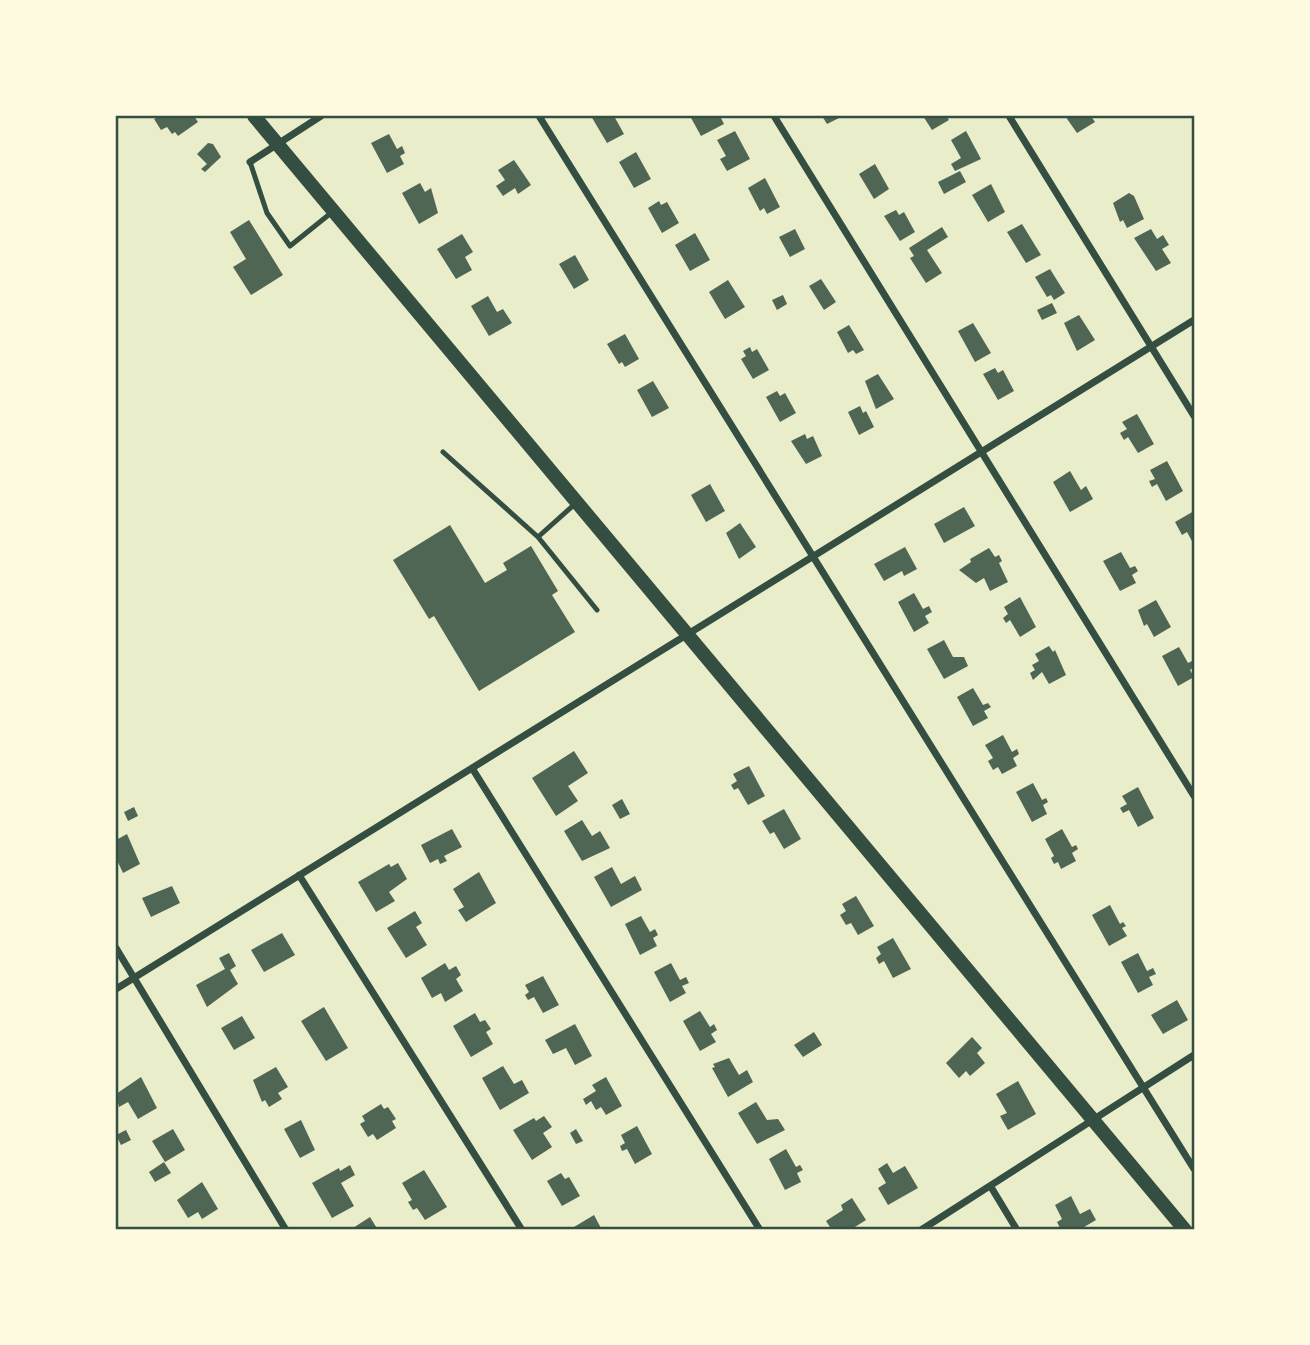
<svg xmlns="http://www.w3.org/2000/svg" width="1310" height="1345" font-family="Georgia,serif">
	<rect width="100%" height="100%" fill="#e9edc9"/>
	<path fill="#4f6655" d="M160,116h34l4,6 -20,14 -3,-4 -3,2 -5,-7 -6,3 -7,-11z
		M591,116h23l10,18 -17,9z
		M690,116h30l4,8 -23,12z
		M822,116h21l-16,8z
		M923,116h23l3,4 -17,10z
		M1065,116h26l4,6 -18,11z
		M735,131l15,28 -23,12 -7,-12 6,-3 -9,-16z
		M966,131l15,28 -26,12 -4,-7 10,-6 -10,-18z
		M389,134l8,15 5,-3 3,7 -5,3 4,8 -17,9 -16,-30z
		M208,143l5,1 8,13 -16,15 -4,-3 6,-5 -10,-10z
		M636,152l15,27 -17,9 -15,-26z
		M514,160l17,25 -13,9 -3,-6 -12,8 -7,-10 9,-6 -7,-10z
		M875,164l14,25 -15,10 -15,-25z
		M960,171l6,11 -22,12 -6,-12z
		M765,178l15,29 -13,7 -3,-6 -4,3 -12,-23z
		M420,183l5,9 6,-4 7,25 -19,11 -17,-31z
		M991,184l14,28 -17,10 -16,-27z
		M1129,193l5,3 10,23 -17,9 -4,-8 -3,2 -7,-19z
		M659,201l2,4 6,-3 12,21 -17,10 -14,-25z
		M896,210l3,5 5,-3 11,20 -15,9 -16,-25z
		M249,220l34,55 -32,20 -18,-28 13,-8 -16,-27z
		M1022,224l19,31 -15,8 -19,-31z
		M942,227l6,10 -21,13 15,23 -16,10 -16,-25 4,-2 -5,-8z
		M795,229l10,20 -15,8 -11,-20z
		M1151,229l6,10 6,-4 6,10 -7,4 9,14 -15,8 -22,-33z
		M695,233l15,27 -20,11 -15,-26z
		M462,234l11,18 -8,5 7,13 -16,9 -19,-30z
		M575,255l14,25 -15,9 -15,-25z
		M1050,269l15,24 -11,7 -3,-5 -4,2 -12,-20z
		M821,279l15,23 -12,8 -15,-24z
		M728,280l17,27 -20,12 -16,-27z
		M783,295l4,9 -10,6 -5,-10z
		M488,296l9,16 6,-3 9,14 -23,13 -18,-30z
		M1052,303l5,10 -15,7 -5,-10z
		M1079,315l16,25 -18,11 -13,-28z
		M973,323l18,30 -16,9 -17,-31z
		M849,325l15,25 -8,4 -3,-4 -5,3 -11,-21z
		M625,334l14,25 -14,8 -3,-5 -3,2 -12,-20z
		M750,347l2,5 5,-3 12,21 -16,9 -12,-20 5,-3 -3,-5z
		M995,368l3,5 5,-3 11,21 -16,9 -15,-26z
		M878,374l16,25 -18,10 -11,-28z
		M653,381l16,27 -17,9 -15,-27z
		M777,391l3,5 5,-3 11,20 -16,9 -14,-25z
		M860,406l3,7 3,-2 8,16 -15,8 -11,-23z
		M1137,414l17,30 -16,9 -10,-16 -4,3 -4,-7 7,-4 -5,-7z
		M805,434l2,5 6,-3 9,20 -16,8 -15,-23z
		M1167,461l16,30 -17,10 -9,-17 -5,3 -3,-6 6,-2 -5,-9z
		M1070,471l11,19 5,-4 7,13 -23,13 -17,-30z
		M710,484l15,27 -19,11 -15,-27z
		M964,507l11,19 -31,17 -10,-19z
		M1194,511v34l-7,-13 -5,3 -7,-13z
		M740,523l16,24 -17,12 -13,-26z
		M450,525l35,58 22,-13 -4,-7 28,-17 27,45 -6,4 23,37 -96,59 -45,-75 -5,3 -36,-59z
		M905,547l12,22 -13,7 -2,-5 -18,10 -10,-17z
		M989,548l6,9 4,-2 3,6 -3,2 9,19 -18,9 -6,-13 -8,5 -17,-13 12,-8 -1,-3z
		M1121,552l9,16 5,-2 3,5 -6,4 4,8 -16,8 -17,-30z
		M914,593l9,16 6,-3 3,6 -7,4 4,7 -15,9 -16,-30z
		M1020,597l16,30 -16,10 -10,-17 -4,3 -3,-5 5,-4 -4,-7z
		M1156,600l15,27 -17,10 -7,-13 -3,2 -6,-16z
		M944,640l9,17h11l4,9 -24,13 -17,-30z
		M1049,646l4,6 2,-2 11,25 -17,9 -7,-12 -9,8 -3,-7 5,-3 -3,-5 7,-4 -4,-7z
		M1179,647l9,16 6,-3v7l-4,3 4,7 -16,9 -16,-30z
		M973,688l10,17 5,-2 3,4 -7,4 4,7 -15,8 -16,-29z
		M1003,735l9,17 5,-3 2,5 -6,4 4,8 -15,8 -4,-7 -5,3 -5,-9 5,-3 -8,-13z
		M574,751l14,22 -20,13 10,15 -22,15 -24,-38z
		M749,766l16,30 -17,9 -10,-17 -4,2 -3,-5 6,-4 -4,-7z
		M1033,783l9,17 4,-2 2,4 -5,3 4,9 -15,8 -16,-30z
		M1138,787l16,31 -16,9 -9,-17 -6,3 -3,-5 7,-4 -5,-8z
		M622,799l8,15 -10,5 -8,-14z
		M134,807l4,9 -10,5 -4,-9z
		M784,809l17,30 -17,10 -10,-17 -4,2 -8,-13z
		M582,820l10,16 8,-5 10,17 -28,13 -18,-30z
		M452,829l10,18 -18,9 3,5 -7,3 -2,-5 -8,4 -9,-18z
		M1062,829l10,18 4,-2 2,4 -6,4 4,8 -15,8 -3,-7 -4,2 -3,-6 3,-2 -9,-17z
		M127,834l13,30 -17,9 -7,-15v-18z
		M398,863l9,16 -18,13 6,9 -19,11 -18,-30 31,-18 2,3z
		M612,867l9,17 14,-8 7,14 -31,17 -17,-30z
		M479,872l17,31 -30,19 -8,-12 6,-3 -11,-18z
		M172,886l8,17 -29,14 -9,-19z
		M856,896l18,30 -16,9 -7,-12 -5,2 -6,-10 6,-4 -4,-7z
		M1110,905l10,19 3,-2 3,4 -4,2 5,8 -18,10 -17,-31z
		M415,911l7,12 -6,4 11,18 -21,13 -19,-30z
		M641,916l9,16 5,-3 3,6 -5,3 4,8 -17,9 -15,-31z
		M282,933l13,22 -31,17 -13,-22z
		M893,938l18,31 -18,9 -9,-17 -5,3 -3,-6 5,-4 -4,-7z
		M229,953l7,13 -6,4 8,14 -31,23 -11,-22 29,-16 -6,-11z
		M1138,953l9,18 6,-3 3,6 -7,3 4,8 -15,8 -17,-31z
		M445,963l4,7 7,-4 5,9 -5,4 7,12 -18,11 -4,-9 -9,5 -11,-20z
		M671,963l9,17 6,-3 3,6 -7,3 4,7 -16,9 -16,-30z
		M543,976l16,29 -16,8 -9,-16 -6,3 -3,-5 4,-3 -4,-7z
		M1177,1000l11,20 -25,14 -12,-19z
		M324,1007l24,41 -22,13 -25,-40z
		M700,1011l10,16 4,-3 3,6 -6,4 5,8 -16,9 -17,-30z
		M475,1013l5,9 5,-2 6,9 -5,3 7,12 -22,13 -18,-31z
		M242,1016l13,22 -21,12 -13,-22z
		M575,1024l17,32 -17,9 -9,-17 -13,6 -8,-14z
		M814,1032l8,13 -19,12 -9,-12z
		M972,1037l10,11 -5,5 8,10 -15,13 -4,-5 -7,7 -13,-15z
		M729,1058l10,17 8,-5 6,12 -25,15 -16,-29 3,-1 -2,-3z
		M503,1066l11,18 8,-4 7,13 -29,17 -18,-32z
		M276,1067l12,20 -10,6 4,6 -13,8 -4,-7 -3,2 -9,-22z
		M141,1077l16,31 -19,11 -10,-17 -9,5 -3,-13z
		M606,1077l16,29 -16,9 -5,-8 -5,3 -5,-9 -5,4 -3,-6 13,-8 -4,-6z
		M1018,1081l18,33 -28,16 -8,-14 7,-3 -11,-19z
		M756,1102l11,18 11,-1 7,11 -28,14 -19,-31z
		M381,1104l3,5 4,-2 8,12 -4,2 4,7 -19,12 -4,-6 -5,3 -8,-13 5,-3 -3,-5z
		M544,1116l8,11 -9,6 9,14 -20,13 -19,-30 21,-12 2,3z
		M301,1120l14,30 -15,8 -16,-29z
		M637,1126l15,28 -17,10 -8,-15 -5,2 -2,-5 5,-3 -4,-8z
		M173,1129l12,21 -20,12 -13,-21z
		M576,1129l7,12 -7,3 -6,-11z
		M126,1130l5,10 -10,5 -5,-10z
		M786,1149l10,18 4,-2 3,5 -6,3 4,9 -16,8 -16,-31z
		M164,1162l7,11 -16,9 -6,-10z
		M887,1163l6,10 12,-7 13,22 -30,17 -10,-17 8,-5 -8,-14z
		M350,1165l5,10 -14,8 13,23 -22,12 -20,-35 27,-15 1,3z
		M424,1170l23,37 -22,13 -8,-12 -4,2 -5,-8 4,-2 -10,-17z
		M561,1173l4,6 4,-2 11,19 -18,10 -15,-25z
		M202,1182l16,27 -16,10 -4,-7 -10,6 -11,-18z
		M1071,1196l9,18 10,-5 6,11 -17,10h-18l-4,-8 5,-3 -7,-14z
		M852,1198l14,22 -16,10h-18l-6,-9 17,-11 -2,-5z
		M594,1215l8,15h-27l-1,-3z
		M370,1217l8,13h-28z"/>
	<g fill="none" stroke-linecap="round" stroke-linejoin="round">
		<path stroke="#344e41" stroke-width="5" d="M250,162l17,51 23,33 41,-33
			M443,452l95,85
			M576,503l-38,34 59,73"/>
		<path stroke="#344e41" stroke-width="7" d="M539,116l655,1053
			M774,116l420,680
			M1009,116l185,300
			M250,162l71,-46
			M472,768l288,462
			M299,875l223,355
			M116,948l170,282
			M116,989l1078,-669
			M991,1187l26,43
			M921,1230l273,-175"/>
		<path stroke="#344e41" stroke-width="14" d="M254,116l931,1114"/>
	</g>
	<rect width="1310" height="1345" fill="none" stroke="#fefae0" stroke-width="234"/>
	<rect x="117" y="117" width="1076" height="1111" fill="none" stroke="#344e41" stroke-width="2.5"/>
</svg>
